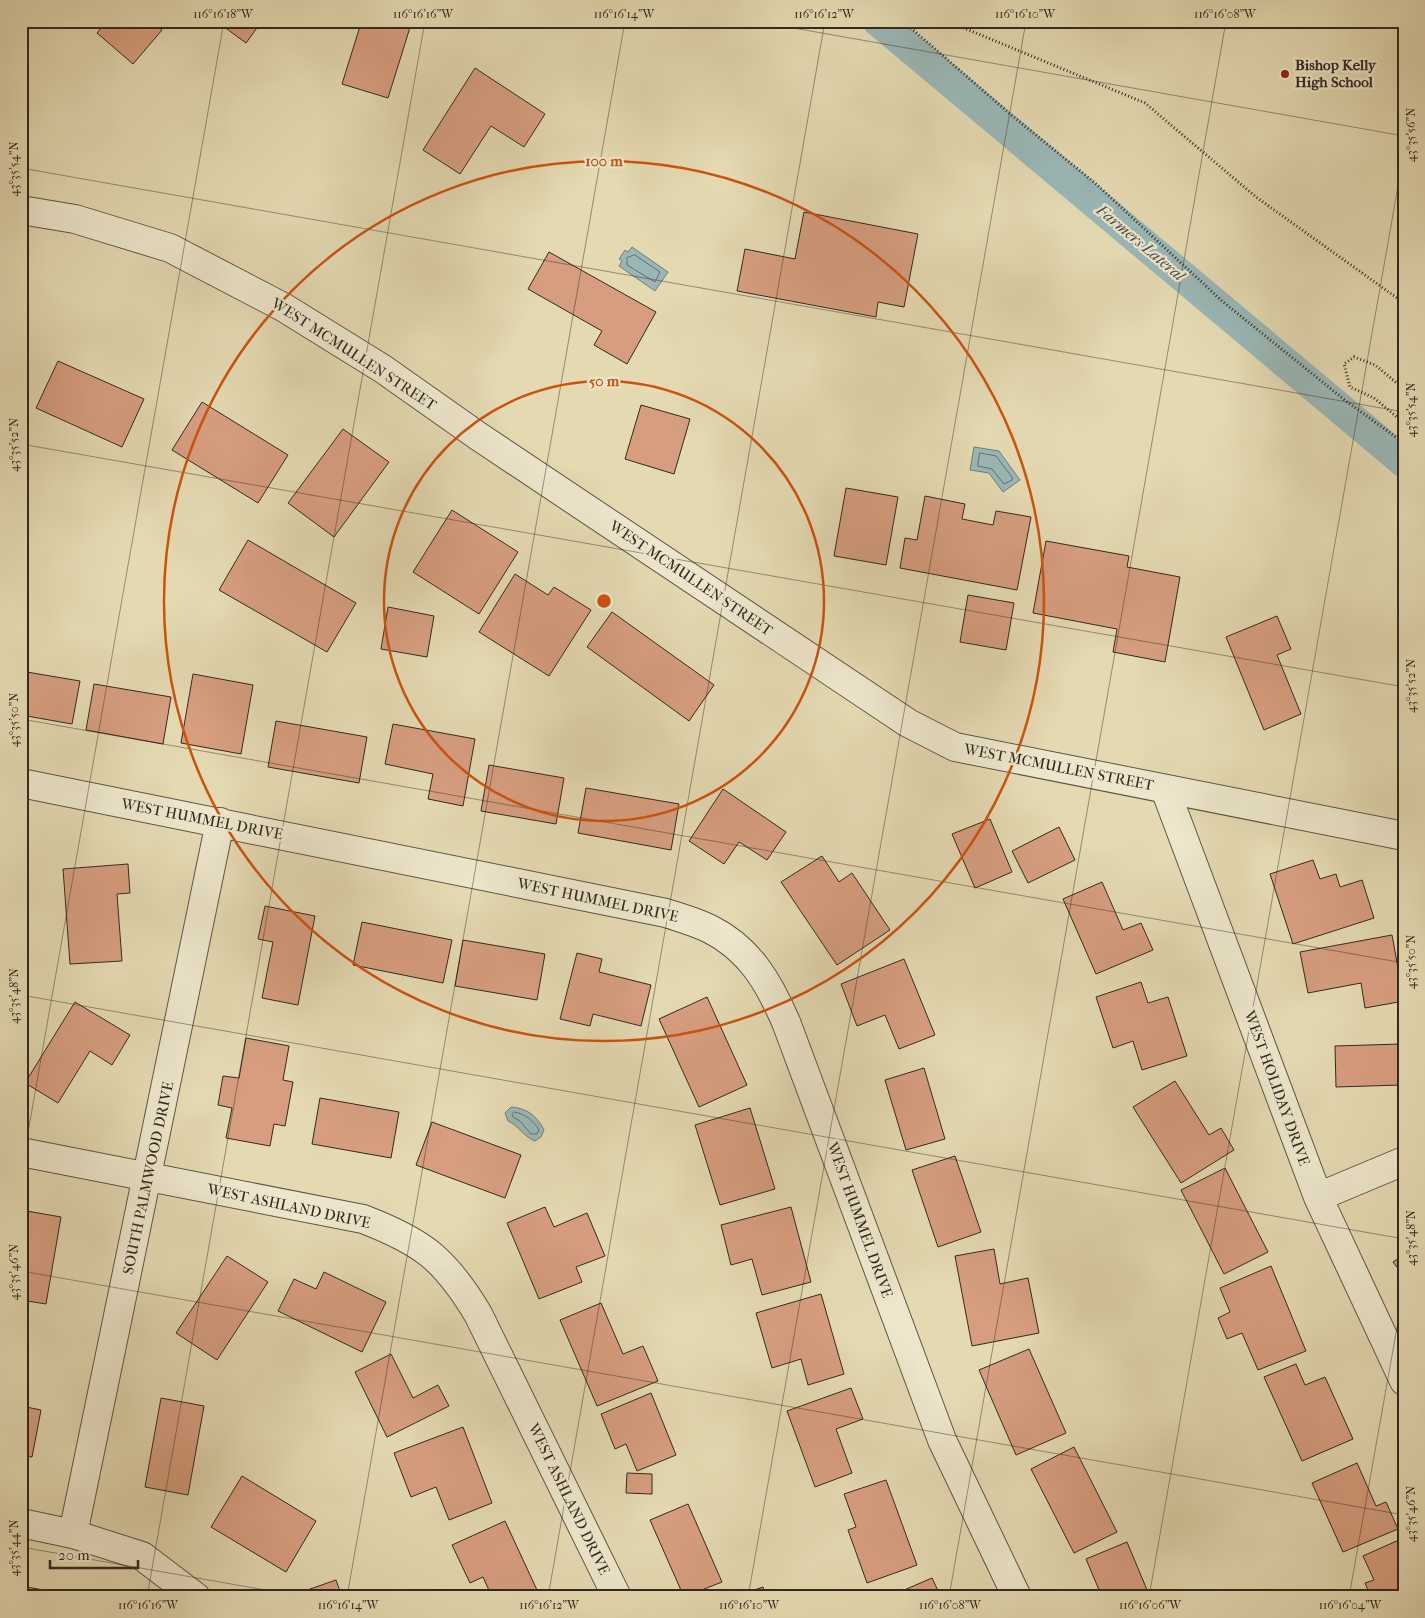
<svg xmlns="http://www.w3.org/2000/svg" width="1425" height="1618" font-family="'IM FELL French Canon',serif">
	<rect width="100%" height="100%" fill="#e4d9b1"/>
	<filter id="stains"><feTurbulence type="fractalNoise" baseFrequency=".004" numOctaves="4"/><feColorMatrix values="0 0 0 0 .2 0 0 0 0 .09 0 0 0 0 .02 0 0 0 .5 -.17"/></filter>
	<radialGradient id="worn" r=".72"><stop offset=".6" stop-color="#630" stop-opacity="0"/><stop offset="1" stop-color="#630" stop-opacity=".3"/></radialGradient>
	<path fill="#9ab7b6" stroke="#707e7a" d="M632,247l36,25 -13,19 -36,-25 3,-5 -3,-2 6,-9 3,2z
		M974,447l25,4 21,29 -17,12 -14,-19 -19,-3z
		M511,1107c16,1 26,9 33,23l-3,7 -6,4c-11,-4 -16,-15 -27,-20l-3,-8z"/>
	<g fill="none" stroke-linecap="round" stroke-linejoin="round">
		<path stroke="#66706c" stroke-width="1" d="M635,255l25,17 -5,10 -28,-17v-7z
			M980,453l16,3 16,21v3l-8,4 -12,-15 -14,-3z
			M514,1112c10,1 20,9 25,18l-2,4h-6l-11,-13 -7,-4 -1,-3z"/>
		<path stroke="#9ab7b6" stroke-width="31" d="M878,21l526,441"/>
	</g>
	<path fill="#d69e7f" stroke="#322921" d="M107,21h44l11,9 -29,34 -36,-31z
		M216,21h46l-16,22z
		M355,21h57l-24,77 -46,-14 19,-61z
		M475,68l70,46 -21,33 -33,-21 -31,48 -37,-24z
		M804,212l114,22 -14,73 -26,-5 -2,15 -139,-26 8,-42 50,10z
		M549,252l107,60 -29,52 -33,-19 8,-14 -74,-42z
		M58,361l86,38 -22,48 -86,-39z
		M202,402l86,53 -30,48 -86,-53z
		M641,405l49,14 -16,55 -49,-15z
		M343,429l46,33 -55,75 -46,-34z
		M846,488l52,9 -12,68 -52,-9z
		M925,496l40,8 -3,15 31,6 3,-14 35,6 -14,73 -117,-22 5,-30 12,2z
		M452,510l66,42 -39,62 -66,-42z
		M248,540l108,63 -29,49 -108,-62z
		M1046,541l83,15 -2,11 53,10 -15,85 -52,-10 4,-23 -84,-16z
		M515,574l33,21 6,-8 37,23 -42,66 -70,-44z
		M968,595l46,8 -8,47 -46,-8z
		M388,607l46,9 -7,41 -46,-8z
		M612,612l102,73 -25,36 -102,-74z
		M1277,616l14,33 -14,6 24,59 -37,16 -38,-93z
		M21,671l59,10 -8,43 -51,-9z
		M193,674l60,11 -12,69 -60,-11z
		M94,684l77,13 -8,47 -77,-14z
		M276,721l91,16 -8,46 -91,-16z
		M393,724l82,15 -12,67 -35,-7 5,-25 -48,-10z
		M489,765l75,13 -8,46 -75,-13z
		M586,788l93,16 -8,46 -93,-17z
		M723,789l63,43 -19,28 -28,-18 -15,22 -35,-23z
		M990,819l22,53 -37,16 -23,-54z
		M1059,827l16,33 -47,23 -16,-32z
		M822,856l17,26 13,-9 38,57 -53,35 -56,-83z
		M1313,860l7,19 16,-5 4,13 22,-7 12,38 -81,26 -23,-70z
		M128,864l2,29 -13,1 5,67 -52,3 -7,-95z
		M1102,882l21,48 18,-7 12,27 -57,24 -33,-75z
		M265,906l50,10 -17,89 -36,-7 11,-56 -15,-3z
		M362,922l90,18 -9,43 -90,-18z
		M1392,935l12,66 -39,7 -4,-25 -53,10 -8,-41z
		M463,940l82,14 -8,46 -82,-14z
		M577,953l25,6 -3,13 52,13 -10,41 -48,-12 -3,12 -30,-7z
		M904,959l31,76 -36,14 -14,-34 -28,11 -16,-42z
		M1141,982l7,21 20,-6 19,59 -45,14 -9,-29 -20,7 -17,-51z
		M707,997l40,88 -48,22 -40,-88z
		M75,1002l55,33 -18,30 -22,-14 -32,52 -33,-20z
		M1401,1027h3v72l-2,-14 -66,2 -1,-41 66,-2z
		M246,1038l43,8 -6,34 10,2 -8,44 -11,-2 -4,22 -44,-8 6,-30 -14,-3 5,-29 16,2z
		M924,1068l21,71 -39,11 -21,-70z
		M1175,1081l34,54 12,-7 13,22 -53,33 -48,-76z
		M320,1098l79,14 -8,46 -79,-14z
		M750,1108l25,81 -55,16 -25,-80z
		M432,1122l89,33 -16,43 -89,-33z
		M955,1156l26,76 -43,15 -26,-77z
		M1225,1168l43,84 -44,22 -43,-84z
		M545,1207l9,20 33,-14 18,43 -29,11 6,15 -43,17 -32,-76z
		M791,1207l20,75 -49,13 -10,-36 -21,6 -10,-40z
		M21,1210l40,7 -15,87 -25,-4z
		M994,1249l6,35 28,-6 11,55 -67,13 -17,-90z
		M1404,1255v21l-11,-14z
		M227,1256l41,26 -51,78 -41,-27z
		M1271,1266l35,85 -48,19 -16,-37 -15,6 -9,-21 12,-6 -10,-24z
		M324,1272l62,30 -24,50 -84,-41 16,-32 22,10z
		M821,1294l23,80 -36,11 -7,-26 -29,9 -16,-55z
		M601,1303l22,51 20,-8 15,35 -61,25 -37,-86z
		M1029,1349l37,84 -50,22 -37,-85z
		M391,1354l22,44 25,-13 11,21 -62,31 -32,-65z
		M1296,1364l9,21 20,-8 28,62 -51,22 -38,-84z
		M851,1388l12,31 -27,10 16,44 -37,14 -28,-76z
		M651,1393l25,62 -39,16 -11,-27 -11,5 -14,-35z
		M161,1398l43,8 -16,89 -43,-8z
		M21,1406l20,4 -9,47 -11,-2z
		M463,1427l29,76 -43,17 -13,-33 -25,10 -17,-44z
		M1074,1447l43,85 -43,21 -43,-84z
		M1357,1463l19,43 10,-4 12,27 -55,23 -31,-69z
		M627,1473l25,1v20l-26,-1z
		M242,1476l74,45 -30,51 -75,-45z
		M886,1480l31,85 -50,18 -19,-53 8,-3 -12,-33z
		M688,1504l34,78 -38,15 -34,-77z
		M505,1521l32,69 -14,7h-31l-9,-20 -13,6 -18,-38z
		M1401,1539l3,6v52h-33l-6,-14 9,-3 -11,-24z
		M1127,1542l23,55h-48l-16,-38z
		M932,1578l9,19h-53z
		M336,1580l6,17 -52,-1z
		M21,1586l28,5 -1,6h-27z
		M763,1587l3,10h-32z"/>
	<g fill="none" stroke-linecap="round" stroke-linejoin="round">
		<g stroke="#5e5545" stroke-width="30">
			<path id="minor" d="M21,210l54,9 95,29 113,59 100,62 95,67 430,287 47,24 449,89
				M21,783l645,130c15,5 30,9 44,16 40,20 59,54 76,93l156,418 75,157
				M1165,789l153,408 86,184
				M21,1152l342,67c60,23 82,40 115,95l139,283
				M1318,1197l86,-36
				M21,1523l52,11 69,22 54,41
				M73,1534l147,-712"/>
		</g>
		<path stroke="#322921" stroke-width="3" stroke-dasharray="1 2.5" stroke-linecap="butt" d="M903,21l107,93 85,69 127,118 124,100 58,42
			M947,21l198,82 111,94 148,106
			M1404,389l-29,-24 -21,-8 -10,7 6,23 24,11 23,19 7,2"/>
		<use href="#minor" stroke="#ede6cc" stroke-width="28"/>
	</g>
	<path fill="none" stroke="#322921" stroke-width="1" stroke-opacity="0.45" d="M754,21l650,115M21,35l3,-14M21,168l1383,244M21,444l1383,243M21,719l1383,244M21,995l1383,244M21,1172l203,-1151M21,1271l1383,244M21,1547l284,50M147,1597l278,-1576M347,1597l278,-1576M548,1597l277,-1576M748,1597l278,-1576M949,1597l277,-1576M1149,1597l255,-1445M1349,1597l55,-309"/>
	<g fill="none" stroke="#cd520f" stroke-width="2.5">
		<circle cx="604" cy="601" r="220"/>
		<circle cx="604" cy="601" r="440"/>
	</g>
	<circle fill="#8f2418" stroke="#ede6cc" stroke-width="2" cx="1285" cy="74" r="5"/>
	<g text-anchor="middle" stroke-width="4.5" stroke-linejoin="round" paint-order="stroke">
		<g font-size="15" font-weight="bold" fill="#322921" stroke="#ede6cc" text-anchor="start">
			<text x="1295" y="70">Bishop Kelly<tspan x="1295" dy="17">High School</tspan></text>
		</g>
		<g font-size="15" fill="#322921" stroke="#ede6cc">
			<text transform="translate(354 354) rotate(33)" y="5">WEST MCMULLEN STREET</text>
			<text transform="translate(691 578) rotate(34)" y="5">WEST MCMULLEN STREET</text>
			<text transform="translate(1059 767) rotate(11)" y="5">WEST MCMULLEN STREET</text>
			<text transform="translate(202 819) rotate(11)" y="5">WEST HUMMEL DRIVE</text>
			<text transform="translate(598 900) rotate(12)" y="5">WEST HUMMEL DRIVE</text>
			<text transform="translate(1277 1088) rotate(70)" y="5">WEST HOLIDAY DRIVE</text>
			<text transform="translate(148 1178) rotate(-78)" y="5">SOUTH PALMWOOD DRIVE</text>
			<text transform="translate(289 1206) rotate(12)" y="5">WEST ASHLAND DRIVE</text>
			<text transform="translate(860 1220) rotate(70)" y="5">WEST HUMMEL DRIVE</text>
			<text transform="translate(569 1499) rotate(64)" y="5">WEST ASHLAND DRIVE</text>
		</g>
		<g font-size="16" font-style="italic" fill="#4c4c46" stroke="#ede6cc">
			<text transform="translate(1141 242) rotate(40)" y="6">Farmers Lateral</text>
		</g>
	</g>
	<circle cx="604" cy="601" r="8" fill="#cd520f" stroke="#ede6cc" stroke-width="2.5"/>
	<g font-size="15" text-anchor="middle" font-weight="bold" fill="#cd520f" stroke="#ede6cc" stroke-width="4.5" stroke-linejoin="round" paint-order="stroke">
		<text x="604" y="166">100 m</text>
		<text x="604" y="386">50 m</text>
	</g>
	<rect width="1425" height="1618" fill="none" stroke="#e4d9b1" stroke-width="55"/>
	<path d="M50 1560v8h88v-8" fill="none" stroke="#322921" stroke-width="2.5"/>
	<text x="58" y="1560" font-size="15" fill="#322921" stroke="#ede6cc" stroke-width="4" paint-order="stroke">20 m</text>
	<rect x="28" y="28" width="1370" height="1562" fill="none" stroke="#322921" stroke-width="2"/>
	<g font-size="12" text-anchor="middle" fill="#322921">
		<text x="223" y="18">116°16'18"W</text>
		<text x="423" y="18">116°16'16"W</text>
		<text x="624" y="18">116°16'14"W</text>
		<text x="824" y="18">116°16'12"W</text>
		<text x="1025" y="18">116°16'10"W</text>
		<text x="1225" y="18">116°16'08"W</text>
		<text transform="translate(1411 135) rotate(-90)" y="4">43°35'56"N</text>
		<text transform="translate(14 169) rotate(-90)" y="4">43°35'54"N</text>
		<text transform="translate(1411 410) rotate(-90)" y="4">43°35'54"N</text>
		<text transform="translate(14 445) rotate(-90)" y="4">43°35'52"N</text>
		<text transform="translate(1411 686) rotate(-90)" y="4">43°35'52"N</text>
		<text transform="translate(14 720) rotate(-90)" y="4">43°35'50"N</text>
		<text transform="translate(1411 962) rotate(-90)" y="4">43°35'50"N</text>
		<text transform="translate(14 996) rotate(-90)" y="4">43°35'48"N</text>
		<text transform="translate(1411 1238) rotate(-90)" y="4">43°35'48"N</text>
		<text transform="translate(14 1272) rotate(-90)" y="4">43°35'46"N</text>
		<text transform="translate(1411 1514) rotate(-90)" y="4">43°35'46"N</text>
		<text transform="translate(14 1548) rotate(-90)" y="4">43°35'44"N</text>
		<text x="148" y="1609">116°16'16"W</text>
		<text x="348" y="1609">116°16'14"W</text>
		<text x="549" y="1609">116°16'12"W</text>
		<text x="749" y="1609">116°16'10"W</text>
		<text x="950" y="1609">116°16'08"W</text>
		<text x="1150" y="1609">116°16'06"W</text>
		<text x="1350" y="1609">116°16'04"W</text>
	</g>
	<rect width="100%" height="100%" filter="url(#stains)"/>
	<rect width="100%" height="100%" fill="url(#worn)"/>
</svg>
